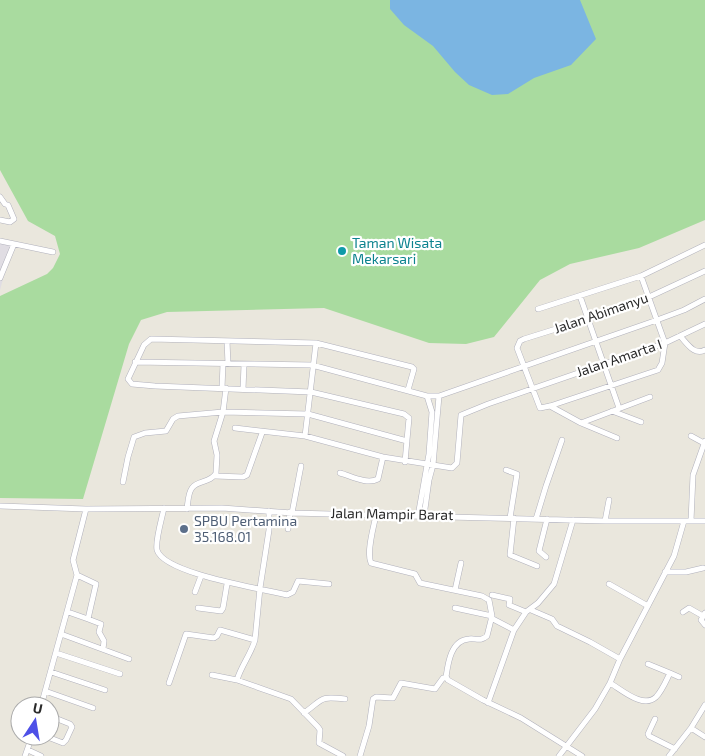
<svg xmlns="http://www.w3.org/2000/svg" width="705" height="756" font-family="'Exo 2',sans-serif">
	<rect width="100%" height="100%" fill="#eae7dd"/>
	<path fill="#e0dde3" d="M0,239l13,3 -13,48z"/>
	<path fill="#a9db9f" d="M0,0h705v220l-66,28 -69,16 -30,16 -46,57 -28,7 -37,-1 -105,-35 -157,4 -26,8 -12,24 -46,155 -83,-1v-202l47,-22 6,-6 7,-14 -5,-18 -27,-15 -28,-51z"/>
	<path fill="#7bb5e2" d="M390,0h190l16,39 -25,26 -37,13 -26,16 -16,1 -23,-10 -14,-13 -22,-26 -29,-21 -14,-16z"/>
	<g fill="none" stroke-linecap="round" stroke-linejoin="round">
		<g stroke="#b1b1bc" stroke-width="6">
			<path id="minor" d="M0,197l5,7 3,1 6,14 -4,3 -10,-2
				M0,241l53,11
				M641,276l24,67 -3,20 -4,7 -108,36 -10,2 -23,-60 3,-7 4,-2 64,-20 61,-22 56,-26
				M0,278l14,-34
				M580,296l39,112
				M538,309l103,-33 64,-31
				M680,336c7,7 14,20 25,14
				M227,341l1,23
				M135,362l177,3 115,31h12l218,-76 27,-10 21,-11
				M222,388l1,-24
				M243,389l1,-24
				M550,406l31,17 36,15
				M612,411l29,11
				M581,423l69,-26
				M235,428l70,8 78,21 69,11 5,-5 4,-48 27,-11 177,-61 40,-19
				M305,436l11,-93
				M691,436l13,7
				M405,462l4,-44 -5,-4 -93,-22 -156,-6 -23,-2 -4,-5 16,-34 7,-6 165,4 96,24 2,2 -6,21
				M506,470l11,4 -7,44
				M340,473c11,3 27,12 38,6l5,-22
				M215,476l28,1 4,-2 15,-42
				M123,482l5,-25 6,-20 11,-4 21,-2 7,-12 5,-3 45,-4 85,2 99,27
				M0,506l86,3 136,-1 70,5 115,3 198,5h100
				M164,508c-2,10 -9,33 -7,42 7,24 107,39 130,45l6,-3 5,-11 31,3
				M187,509c1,-7 1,-16 5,-21 5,-8 19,-5 24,-15l1,-18 -3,-14 9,-29 3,-24
				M292,513l9,-47
				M376,515c-2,11 -10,37 -5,48l44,11 5,9 62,13 7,4 3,16 -5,20c-7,6 -11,2 -18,3 -18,1 -21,24 -23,38l2,3 35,20 38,18 61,38
				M418,516l11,-62 3,-42 -5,-16
				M424,516l5,-36 4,-15 6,-69
				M514,518l-4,37 27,11
				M536,519l10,-33 16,-46
				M605,521l4,-21
				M691,521l2,-46 12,-34
				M288,529l2,-17
				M546,557l-7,-6 8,-32
				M665,572h21l17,-4
				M77,575l19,9 -8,35 13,5 -2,8 5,9 -1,8
				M609,584l39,22
				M455,590l6,-27
				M195,592l6,-16
				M492,595l18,4 -1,6 17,7
				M198,608l23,3 2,-3 4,-24
				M455,608l37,8
				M531,610l21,9 5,7 33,16 30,17
				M68,612l20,7
				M683,612l6,-4 14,8
				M705,613l-4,7 4,5
				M491,618l23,12
				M61,634l68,25
				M56,653l64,21
				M51,672l54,18
				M670,673l9,4
				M212,675l25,5 54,19 27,28 2,3 -1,13 24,13
				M237,680c4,-14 14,-26 18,-40
				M169,683l17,-49 28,4 3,-2 3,-6 35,10 5,-52 9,-58v-19
				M610,683c12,7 33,26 46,14 6,-6 10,-16 14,-24l-22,-9
				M45,691l48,17
				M488,703l26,-73 12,-18 12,-9 16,-19 19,-64
				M41,706l36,-131 -4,-15 13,-51
				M304,713c20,-14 14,-17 41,-14
				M655,719l-7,15 1,2 26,13
				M691,728l14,9
				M45,736l18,7 3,-3 6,-13 -2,-3 -20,-8
				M28,750l13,6
				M25,756l7,-20
				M360,756l9,-30 4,-27 3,-2 17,1 8,-15 34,6 8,-11h4
				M559,756l36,-47 15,-26 10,-24 54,-103 10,-35
				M669,756l22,-28 14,-23"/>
		</g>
		<use href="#minor" stroke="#fff" stroke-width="5"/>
	</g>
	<circle fill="#0f9aa8" stroke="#fff" stroke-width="2" cx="342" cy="251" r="5"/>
	<circle fill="#5c6f8a" stroke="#fff" stroke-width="2" cx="184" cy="529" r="5"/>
	<g text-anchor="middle" stroke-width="4.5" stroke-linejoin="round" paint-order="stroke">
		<g font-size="14" fill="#0d838f" stroke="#fff" text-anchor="start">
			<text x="352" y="248">Taman Wisata<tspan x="352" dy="16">Mekarsari</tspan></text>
		</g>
		<g font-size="14" fill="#2a2a2a" stroke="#fff">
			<text transform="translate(601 313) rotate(-19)" y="5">Jalan Abimanyu</text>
			<text transform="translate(619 358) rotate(-19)" y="5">Jalan Amarta I</text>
			<text transform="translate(392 514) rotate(1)" y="5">Jalan Mampir Barat</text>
		</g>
		<g font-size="14" fill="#4e5e75" stroke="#fff" text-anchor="start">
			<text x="194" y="526">SPBU Pertamina<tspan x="194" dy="16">35.168.01</tspan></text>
		</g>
	</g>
	<g transform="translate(35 721) rotate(12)"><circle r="24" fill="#ffffff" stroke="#aaaaaa"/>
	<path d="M0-4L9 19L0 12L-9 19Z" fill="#4e50e7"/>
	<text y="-8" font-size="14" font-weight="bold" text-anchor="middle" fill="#2a2a2a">U</text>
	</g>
</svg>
